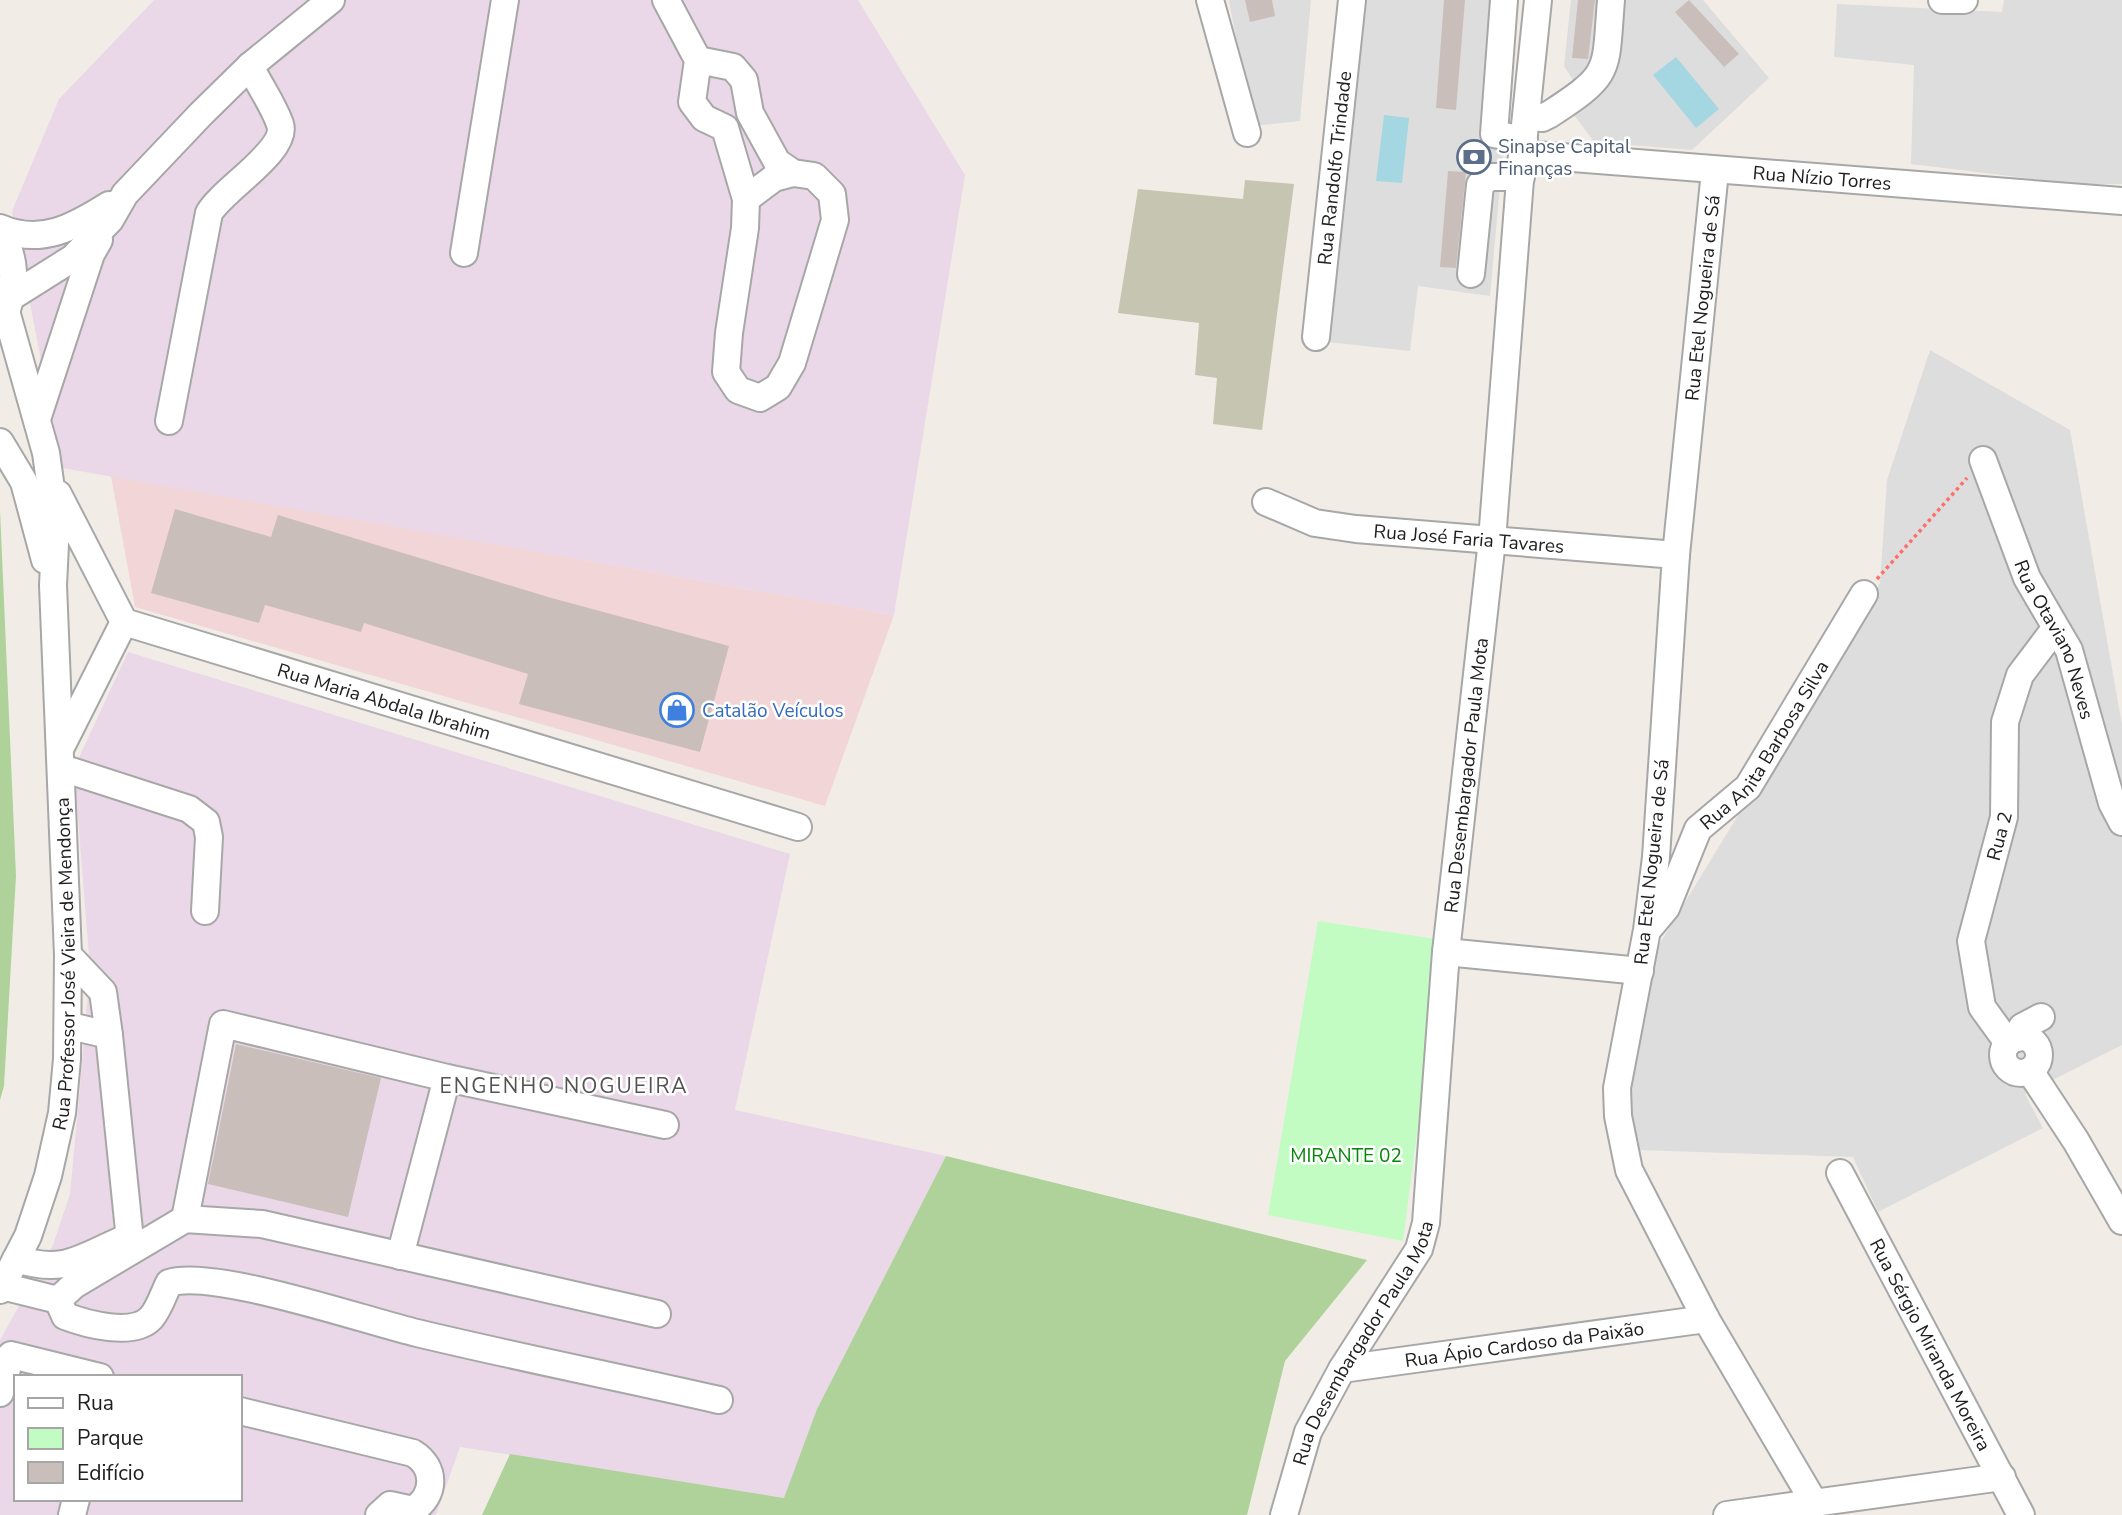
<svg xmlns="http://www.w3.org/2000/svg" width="2122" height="1515" font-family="'Nunito Sans',sans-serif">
	<rect width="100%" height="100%" fill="#f1ede6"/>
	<path fill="#dedddd" d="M1229,0h82l-11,121 -48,5z
		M1361,0h156l-27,296 -72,-10 -8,65 -82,-9z
		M1571,0h132l66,78 -77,72 -98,-8 -33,-45 16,-11 -13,-20z
		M2004,0h118v184h-47l-164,-20 3,-99 -80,-8 3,-53 165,8z
		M1930,350l140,80 52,295v320l-97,49 18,34 -165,84 -25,-55 -217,-7 -12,-62 33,-140 223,-365 7,-103z"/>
	<path fill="#f2d5d6" d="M111,476l783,139 -69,191 -690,-199z"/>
	<path fill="#ead8e8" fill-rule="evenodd" d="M154,0h704l107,175 -71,440 -832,-147 -50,-257 47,-112z
		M128,652l662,202 -55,256 211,46 -129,253 -32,89 -325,-51 -24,68h-436v-175l53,-95 17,-51 9,-96 11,-129 -16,-201zM16,1377h224v122h-224z"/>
	<path fill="#c6c5b1" d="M1245,180l49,4 -32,246 -49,-6 4,-46 -22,-3 4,-52 -81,-10 20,-124 105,10z"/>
	<path fill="#aed299" d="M0,510l16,366 -12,210 -4,14z
		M946,1156l421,104 -82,101 -38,154h-765l28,-61 274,44 33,-89z"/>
	<path fill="#c2fcc2" d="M1318,921l124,19 -39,301 -135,-26z"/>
	<path fill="#a4d7e1" d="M1676,57l43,52 -23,19 -43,-53z
		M1384,115l25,3 -7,65 -26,-2z"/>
	<path fill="#c9beb9" d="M1245,0h27l3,16 -25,6z
		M1444,0h21l-9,110 -20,-2z
		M1578,0h17l-7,59 -16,-1z
		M1689,0l50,54 -15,13 -49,-55z
		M1448,171l18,1 -10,96 -16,-1z
		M175,509l96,28 7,-22 270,82 181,49 -29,106 -181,-48 9,-30 -164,-51 -3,9 -96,-27 -6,18 -108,-30z
		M236,1044l145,34 -33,139 -140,-33z"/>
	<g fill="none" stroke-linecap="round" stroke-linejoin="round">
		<g stroke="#a7a7a7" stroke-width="30">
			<g id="minor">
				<path d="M666,0l32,60 -6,42 12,16 21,10 21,71 -1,29 -16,105 -3,39 12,18 22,8 18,-11 14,-24 43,-143 -3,-26 -18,-18 -21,-3 -16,-11 -27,-49 -6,-33 -11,-13 -35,-7"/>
				<path d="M1210,0l37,133"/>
				<path d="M1504,0l-10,134 30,6"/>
				<path d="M1942,0h22"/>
				<path d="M1527,116l15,2 8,-4c63,-41 55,-42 61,-114"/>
				<path id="s1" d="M1522,154l600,47"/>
				<path d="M1715,171l-39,384 -20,302 -9,73 -30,158 1,28 11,54 77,149 109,185"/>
				<path d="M746,199l28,-21 19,-5"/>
				<path d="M0,228c41,18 74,-1 109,-23"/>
				<path d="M0,233c16,23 16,51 7,76"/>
				<path d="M464,253l41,-253"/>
				<path d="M1471,274l9,-89 9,-8h32"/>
				<path d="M11,297l62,-39 37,-38 15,-26 76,-80 49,-48 81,-66"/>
				<path id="s2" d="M1316,337l36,-337"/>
				<path d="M38,416l53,-162 8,-14"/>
				<path d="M169,421l40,-208c14,-24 80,-63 71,-89 -7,-20 -21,-39 -30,-58"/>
				<path d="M0,442l24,40 21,78"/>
				<path id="s3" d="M1983,460l44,118 42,72 43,153 10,19"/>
				<path id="s4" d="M58,494l66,128 674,205"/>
				<path id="s5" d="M1266,502l49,21 41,6 320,26"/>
				<path d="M62,745l62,-123"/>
				<path d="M62,768l127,41 17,13 3,15 -4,74"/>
				<path id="s6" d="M1651,926l15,-18 32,-79 50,-42 116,-193"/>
				<path d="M1446,952l194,19"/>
				<path d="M68,955l35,37 6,43"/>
				<path d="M70,1026l39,9 22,215"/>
				<circle cx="2021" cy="1055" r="18"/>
				<path d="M2017,1038l5,-11 19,-10"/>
				<path id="s7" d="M2008,1043l-26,-36 -11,-66 33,-124 1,-95 15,-47 34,-45"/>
				<path d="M2030,1071l46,70 46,80"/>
				<path id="s8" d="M1840,1173l181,342"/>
				<path d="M185,1219l38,-195 224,54 218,47"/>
				<path d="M400,1256l47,-178"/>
				<path d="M16,1259c48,15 62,0 106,-19"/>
				<path d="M2,1286l56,14 16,-15 111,-66 77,5 395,90"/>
				<path id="s9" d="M0,1290l28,-54 20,-60 14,-63 5,-54 1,-104 -15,-370 3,-61 -10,-71 -40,-142"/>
				<path d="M58,1300l7,16c21,8 68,21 86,2 8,-9 13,-25 18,-35 43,-15 197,38 248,50 100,24 201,44 302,67"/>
				<path id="s10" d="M1342,1369l364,-50"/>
				<path d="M0,1393l11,-38 89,22"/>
				<path d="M240,1411l173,42c23,14 23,42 0,57l-23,-5 -11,10"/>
				<path d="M72,1515l4,-16"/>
				<path id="s11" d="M1284,1515l24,-83 34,-63 77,-120 7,-26 20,-271 46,-412 30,-386 16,-154"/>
				<path d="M1727,1515l275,-38"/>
			</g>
		</g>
		<path stroke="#ff6e69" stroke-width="3.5" stroke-dasharray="3.5 3.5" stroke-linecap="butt" d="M1877,579l90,-101"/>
		<use href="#minor" stroke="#fff" stroke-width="26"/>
	</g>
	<defs>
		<g id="bank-ring" transform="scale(1.75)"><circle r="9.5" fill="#fff" stroke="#5c6f8a" stroke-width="1.5"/><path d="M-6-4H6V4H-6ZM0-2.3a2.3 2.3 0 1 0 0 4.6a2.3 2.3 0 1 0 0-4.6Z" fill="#5c6f8a"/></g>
		<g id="shop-ring" transform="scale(1.75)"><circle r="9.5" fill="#fff" stroke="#3f7fe0" stroke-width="1.5"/><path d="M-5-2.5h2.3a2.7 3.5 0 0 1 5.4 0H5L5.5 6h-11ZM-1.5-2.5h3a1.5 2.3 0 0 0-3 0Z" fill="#3f7fe0"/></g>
	</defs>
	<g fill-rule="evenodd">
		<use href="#bank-ring" x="1474" y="157"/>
		<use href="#shop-ring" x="677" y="710"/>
	</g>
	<g text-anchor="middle" stroke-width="5" stroke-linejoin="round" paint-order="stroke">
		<g font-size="19" fill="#4e5e75" stroke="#fff" text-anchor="start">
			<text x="1498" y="153">Sinapse Capital<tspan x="1498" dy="22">Finanças</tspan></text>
		</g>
		<g font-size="19" fill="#202020" stroke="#fff">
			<text dy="7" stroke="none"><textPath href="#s2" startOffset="170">Rua Randolfo Trindade</textPath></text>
			<text dy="7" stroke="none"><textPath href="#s1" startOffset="301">Rua Nízio Torres</textPath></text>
			<text transform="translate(1702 298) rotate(-84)" y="7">Rua Etel Nogueira de Sá</text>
			<text dy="7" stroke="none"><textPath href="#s5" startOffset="208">Rua José Faria Tavares</textPath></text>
			<text dy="7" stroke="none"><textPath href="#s3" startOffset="194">Rua Otaviano Neves</textPath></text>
			<text dy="7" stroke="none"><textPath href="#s4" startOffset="416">Rua Maria Abdala Ibrahim</textPath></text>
			<text dy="7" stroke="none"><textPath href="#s6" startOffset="217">Rua Anita Barbosa Silva</textPath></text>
			<text dy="7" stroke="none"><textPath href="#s11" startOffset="777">Rua Desembargador Paula Mota</textPath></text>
			<text dy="7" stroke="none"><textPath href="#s7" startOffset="220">Rua 2</textPath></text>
			<text transform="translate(1651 862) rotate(-84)" y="7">Rua Etel Nogueira de Sá</text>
			<text dy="7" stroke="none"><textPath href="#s9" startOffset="338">Rua Professor José Vieira de Mendonça</textPath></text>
			<text dy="7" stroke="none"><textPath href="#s11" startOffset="191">Rua Desembargador Paula Mota</textPath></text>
			<text dy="7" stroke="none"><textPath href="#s10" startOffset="184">Rua Ápio Cardoso da Paixão</textPath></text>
			<text dy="7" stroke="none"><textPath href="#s8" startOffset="194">Rua Sérgio Miranda Moreira</textPath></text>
		</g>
		<g font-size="19" fill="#366cbe" stroke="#fff" text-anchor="start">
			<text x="702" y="717">Catalão Veículos</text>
		</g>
		<g font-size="19" fill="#068607" stroke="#fff">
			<text x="1346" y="1162">MIRANTE 02</text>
		</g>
		<g font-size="21" letter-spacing="2" fill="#535353" stroke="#fff">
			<text x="564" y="1093">ENGENHO NOGUEIRA</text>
		</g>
	</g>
	<rect x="14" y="1375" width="228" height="126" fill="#ffffff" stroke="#a6a6a6" stroke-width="2"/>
	<rect x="28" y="1398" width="35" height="10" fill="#ffffff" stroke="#a6a6a6" stroke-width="2"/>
	<text x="77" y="1410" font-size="21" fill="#202020">Rua</text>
	<rect x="28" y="1428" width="35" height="21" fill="#c2fcc2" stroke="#a6a6a6" stroke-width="2"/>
	<text x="77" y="1445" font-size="21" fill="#202020">Parque</text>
	<rect x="28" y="1462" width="35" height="21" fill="#c9beb9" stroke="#a6a6a6" stroke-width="2"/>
	<text x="77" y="1480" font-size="21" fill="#202020">Edifício</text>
</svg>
